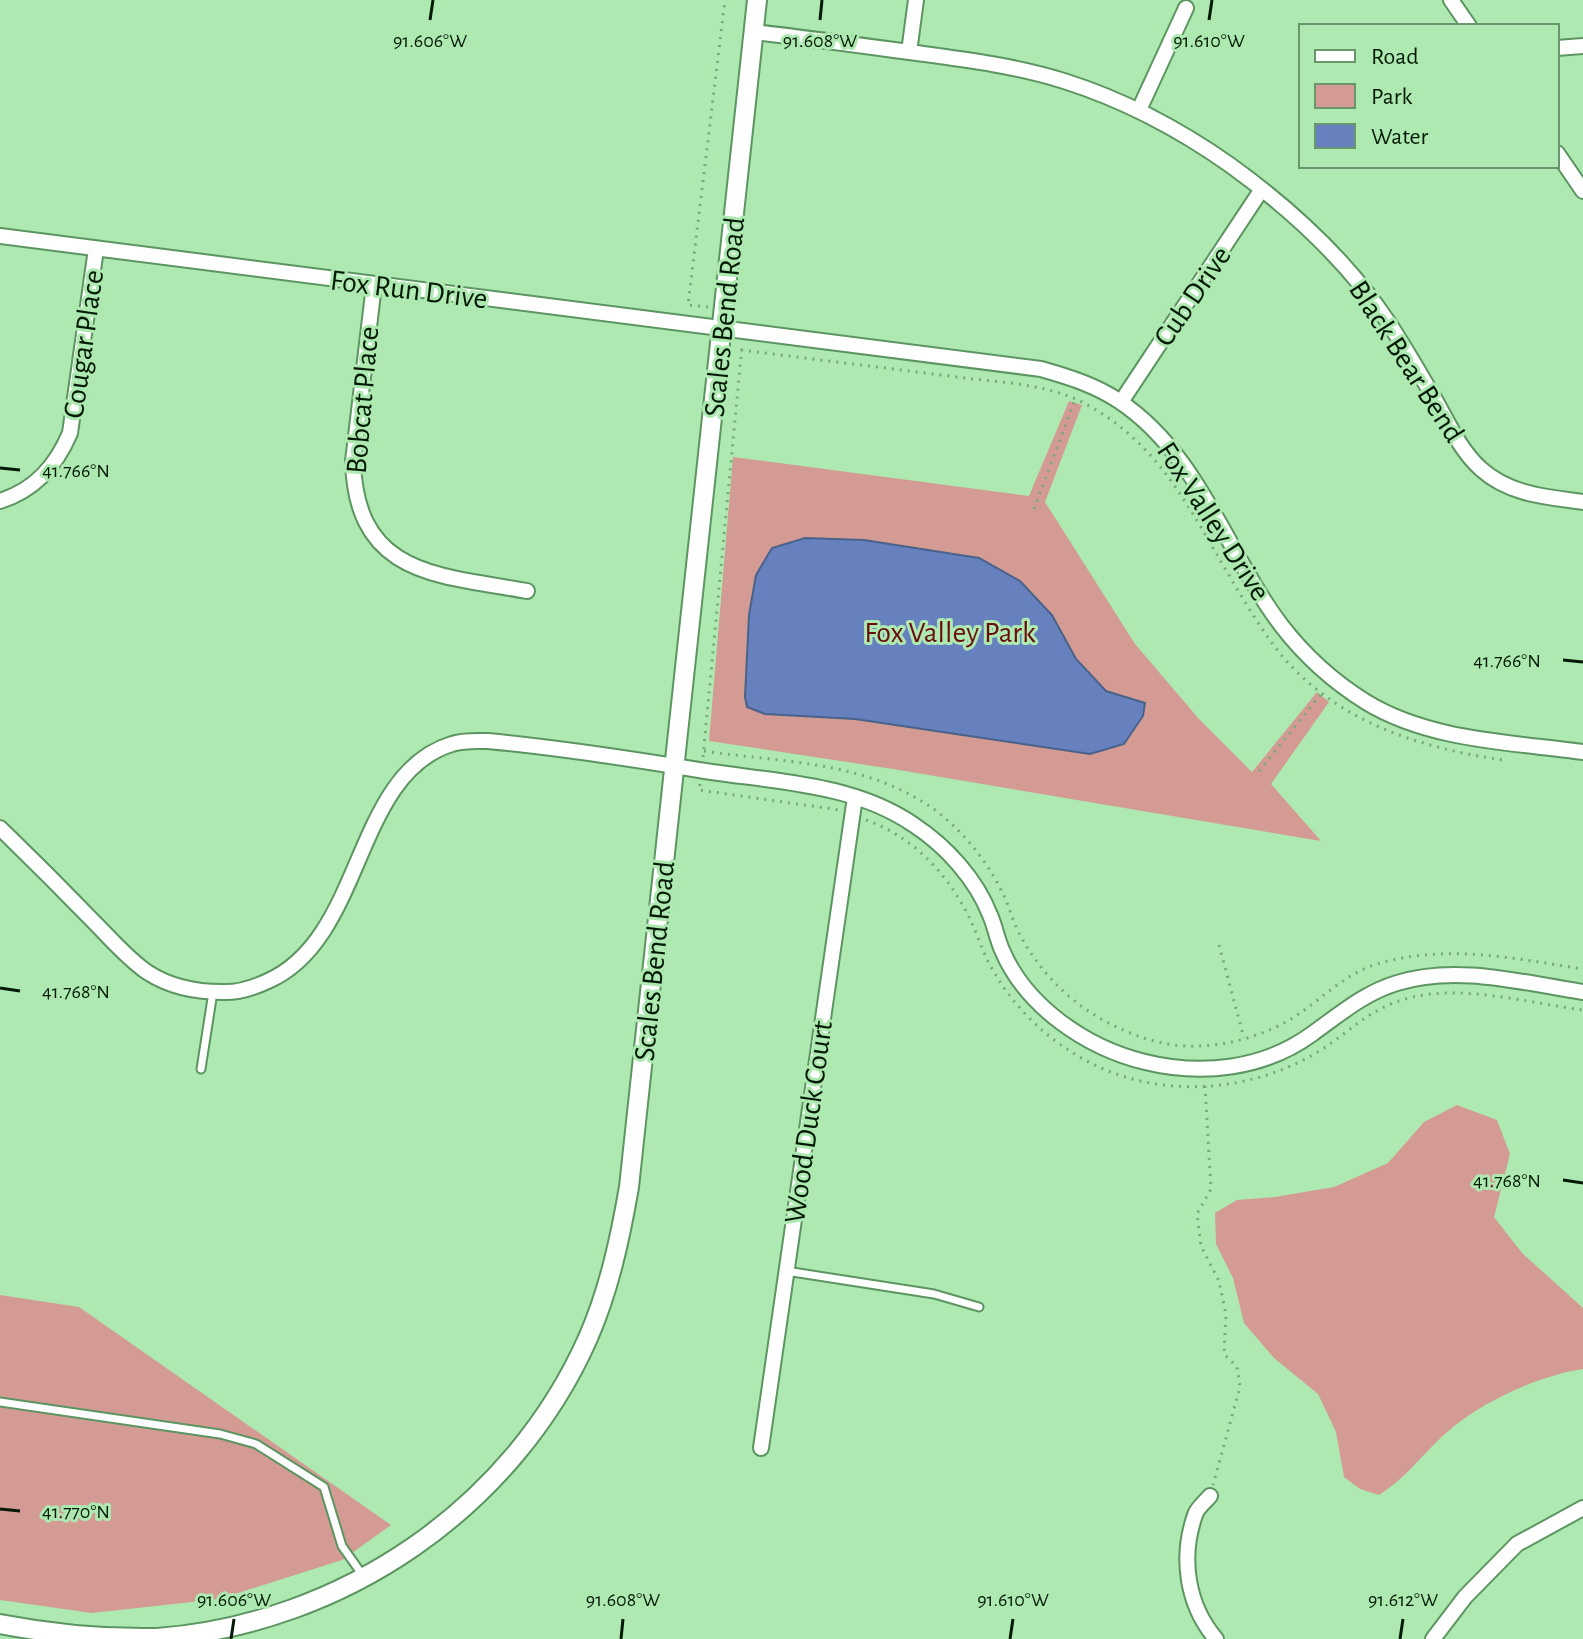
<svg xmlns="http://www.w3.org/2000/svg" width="1583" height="1639" font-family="'Alegreya Sans',sans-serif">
	<rect width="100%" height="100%" fill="#ade9b0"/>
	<path fill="#d49b95" d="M1069,401l13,4 -37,97 90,142 64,75 53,53 65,-80 12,10 -58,82 50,57 -428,-72 -184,-28 24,-284 296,39z
		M1457,1105l40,15 13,34 -16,63 28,36 61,55v61c-42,6 -97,31 -130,58 -27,22 -45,50 -74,68l-19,-6 -16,-12 -8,-45 -18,-38 -44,-36 -30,-35 -11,-45 -17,-34 -1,-31 22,-13 38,-3 59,-10 54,-24 36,-41z
		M0,1295l79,12 312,218 -49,35 -123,39 -127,14 -92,-13z"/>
	<path fill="#6781bf" stroke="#496288" stroke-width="2" d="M805,538l59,2 115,18 41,23 32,34 24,44 30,32 39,12 -2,13 -19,28 -34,10 -235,-35 -90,-5 -18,-7 -2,-10 4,-82 7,-40 16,-27z"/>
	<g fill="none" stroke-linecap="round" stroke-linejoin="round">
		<g stroke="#5c9561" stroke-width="11">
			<path id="lane" d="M201,1069l12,-77
				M786,1271l148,23 45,13
				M0,1402l220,32 36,10 68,43 18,59 22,31"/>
		</g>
		<g stroke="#5c9561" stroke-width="18">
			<path id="street" d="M1451,0l18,26
				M754,32c52,6 103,13 155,20 52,7 104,13 155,29 60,19 115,48 166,84 61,44 116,94 158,157 18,27 34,55 50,83 12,22 24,47 43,64 29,26 66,28 102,33
				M1557,48l26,-2
				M909,52l7,-52
				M1139,110l47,-102
				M1557,153l26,38
				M0,236l1041,133c28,8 54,16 78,32 80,53 107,151 162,224 23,30 53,57 85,77 64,39 145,40 217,50
				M374,285l-21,176c3,115 85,114 174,130
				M1121,402l141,-213
				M0,501c35,-11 56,-35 70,-68l26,-184
				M0,828c32,31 63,62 94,94 17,17 33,36 53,50 23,15 48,20 75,20 16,1 31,-4 46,-11 97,-43 85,-207 184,-237 11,-4 24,-3 36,-3 72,7 145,18 217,30 70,11 148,12 209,54 32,21 62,54 76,90 5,11 7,24 12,35 24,57 85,98 143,112 57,14 119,7 167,-28 28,-20 52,-41 85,-51 60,-19 126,0 186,9
				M761,1448l94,-651
				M1210,1496c-5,6 -13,12 -15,19 -15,43 -8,90 21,124
				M1433,1639l32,-42 52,-53 66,-36"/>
		</g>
		<g stroke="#5c9561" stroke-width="22">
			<path id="secondary" d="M0,1624c52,10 104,15 157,14 185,-14 355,-129 431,-300 21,-48 32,-99 41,-151l128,-1187"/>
		</g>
		<path stroke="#78a87a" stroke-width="3" stroke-dasharray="2 6" stroke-linecap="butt" d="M708,307l-20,-2 37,-305
			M741,350c72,9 144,18 216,27 45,6 94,6 134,30 55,31 87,80 118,134 20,34 40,70 63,102 56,76 142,104 231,117
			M1034,509l41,-109
			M704,751c81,12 156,9 227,56 28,20 55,52 70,83 7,12 10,26 16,39 29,58 79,97 141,113 47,12 107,-3 145,-31 22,-16 44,-37 71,-46 69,-22 138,-7 209,4
			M703,757l39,-411
			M1259,771l63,-78
			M700,784l-1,6 141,20
			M866,820c46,16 82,54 103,97 9,18 14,38 25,55 24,42 63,76 107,96 68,30 151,23 215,-15 35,-21 51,-44 93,-55 53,-14 120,5 174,12
			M1219,945l25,93
			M1205,1086l6,103 -14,25 4,32 18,35 7,33 -2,40 13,13 3,20 -27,98"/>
		<use href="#lane" stroke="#fff" stroke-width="7"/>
		<use href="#street" stroke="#fff" stroke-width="14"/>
		<use href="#secondary" stroke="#fff" stroke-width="18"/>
	</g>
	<path fill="none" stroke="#041a06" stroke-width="3" d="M430,20l3,-20M820,20l2,-20M1209,20l3,-20M0,468l20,2M1563,660l20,2M0,988l20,3M1563,1180l20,3M0,1509l20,2M231,1639l3,-20M621,1639l2,-20M1010,1639l3,-20M1400,1639l3,-20"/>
	<g text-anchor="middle" stroke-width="6" stroke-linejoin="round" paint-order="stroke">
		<g font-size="30" fill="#041a06" stroke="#ade9b0">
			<text transform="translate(409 289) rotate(7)" y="10">Fox Run Drive</text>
			<text transform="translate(1192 296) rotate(-56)" y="10">Cub Drive</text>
			<text transform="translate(724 317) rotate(-84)" y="10">Scales Bend Road</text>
			<text transform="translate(83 344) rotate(-82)" y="10">Cougar Place</text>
			<text transform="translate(1407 361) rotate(57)" y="10">Black Bear Bend</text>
			<text transform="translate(362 400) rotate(-85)" y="10">Bobcat Place</text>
			<text transform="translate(1214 521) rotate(57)" y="10">Fox Valley Drive</text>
			<text transform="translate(654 961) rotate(-84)" y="10">Scales Bend Road</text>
			<text transform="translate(808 1122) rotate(-82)" y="10">Wood Duck Court</text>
		</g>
		<g font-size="30" fill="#6c0b0f" stroke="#ade9b0">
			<text x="950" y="642">Fox Valley Park</text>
		</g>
	</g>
	<g font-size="20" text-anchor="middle" fill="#041a06" stroke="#ade9b0" stroke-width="6" stroke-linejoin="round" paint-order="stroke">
		<text x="430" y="47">91.606°W</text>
		<text x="820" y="47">91.608°W</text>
		<text x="1209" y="47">91.610°W</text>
		<text x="76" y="477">41.766°N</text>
		<text x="1507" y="667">41.766°N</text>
		<text x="76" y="998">41.768°N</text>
		<text x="1507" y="1187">41.768°N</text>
		<text x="76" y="1518">41.770°N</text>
		<text x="234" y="1606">91.606°W</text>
		<text x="623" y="1606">91.608°W</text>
		<text x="1013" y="1606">91.610°W</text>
		<text x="1403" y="1606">91.612°W</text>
	</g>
	<rect x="1299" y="24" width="260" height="144" fill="#ade9b0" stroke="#69966c" stroke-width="2"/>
	<rect x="1315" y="50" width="40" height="12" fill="#ffffff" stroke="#69966c" stroke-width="2"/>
	<text x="1371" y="64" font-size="24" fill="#041a06">Road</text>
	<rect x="1315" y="84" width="40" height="24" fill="#d49b95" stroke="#69966c" stroke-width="2"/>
	<text x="1371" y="104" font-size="24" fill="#041a06">Park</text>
	<rect x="1315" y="124" width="40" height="24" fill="#6781bf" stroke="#69966c" stroke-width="2"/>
	<text x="1371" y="144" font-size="24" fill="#041a06">Water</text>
</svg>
